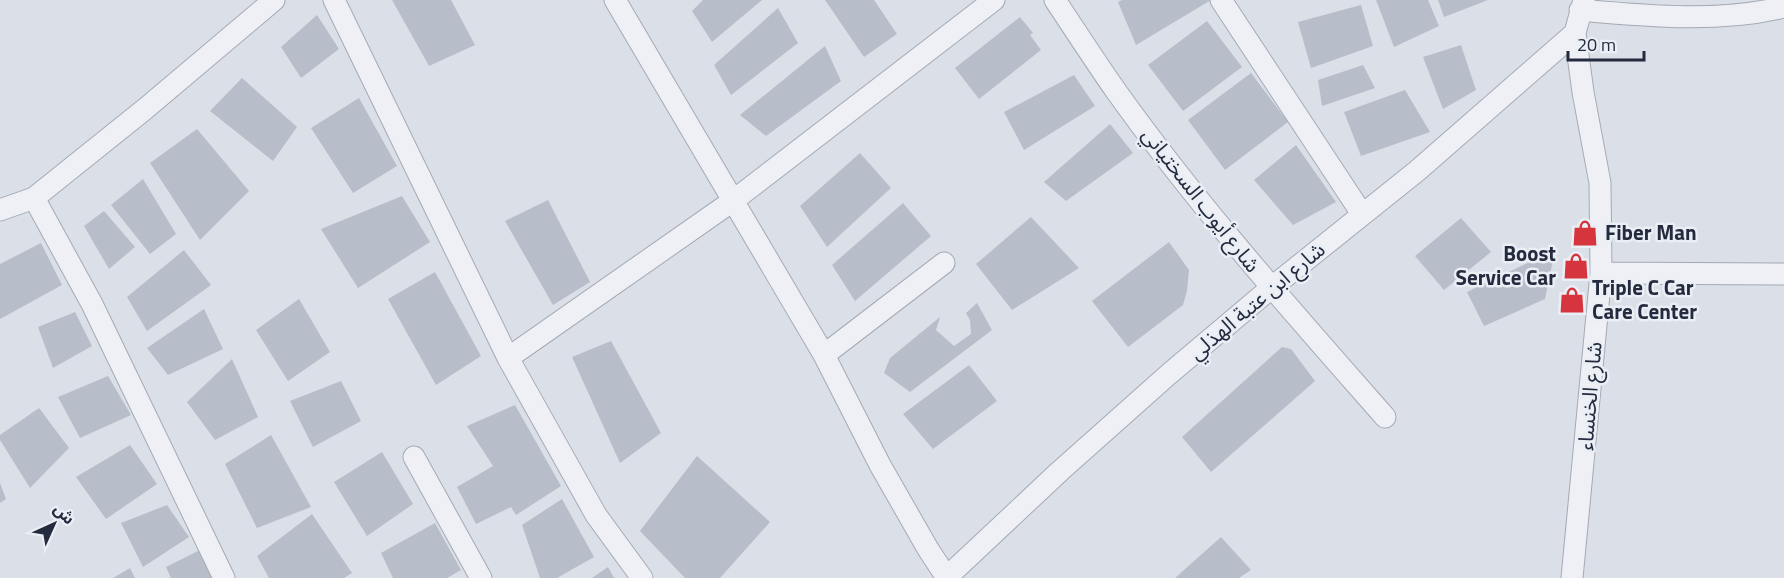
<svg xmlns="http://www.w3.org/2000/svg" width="1784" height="578" font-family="'Titillium Web','Noto Sans Arabic',sans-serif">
	<rect width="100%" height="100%" fill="#dbdfe7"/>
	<path fill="#b8bdca" d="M392,0h59l24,45 -46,21z
		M703,0h59l-50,42 -20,-31z
		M825,0h49l23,34 -33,23z
		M1122,0h89l-75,45 -18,-43z
		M1376,0h52l11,26 -45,21z
		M1438,0h50l-44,17z
		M1361,5l12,41 -62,22 -13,-46z
		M778,8l20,35 -67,52 -17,-30z
		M317,15l22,34 -38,29 -20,-31z
		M1020,17l13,16 -3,2 11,15 -62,49 -24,-31z
		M1207,21l35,46 -59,44 -35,-46z
		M1461,45l15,45 -33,19 -20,-52z
		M825,46l16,35 -75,55 -26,-21z
		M1363,65l12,23 -53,18 -4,-26z
		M1251,73l37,49 -63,48 -37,-50z
		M1074,75l21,31 -71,44 -20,-38z
		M242,78l55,49 -24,34 -63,-50z
		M1405,90l25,42 -69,24 -17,-44z
		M359,98l38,68 -44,27 -42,-65z
		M1110,124l23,29 -67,48 -22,-19z
		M197,129l52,62 -49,49 -50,-77z
		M1296,145l40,57 -43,23 -39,-45z
		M860,153l31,35 -64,59 -27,-41z
		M143,179l33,55 -26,20 -39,-49z
		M402,196l28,46 -72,46 -37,-59z
		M548,200l42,82 -37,23 -48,-84z
		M903,203l28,33 -76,65 -23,-36z
		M104,211l31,36 -26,22 -25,-43z
		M1031,217l48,51 -67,42 -36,-46z
		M1461,218l30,34 -47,38 -29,-34z
		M1169,242l20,28 -2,21 -4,14 -55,42 -36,-46z
		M41,243l21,42 -62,34v-55z
		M184,250l27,35 -64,46 -20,-34z
		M1555,250l-10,49 -61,27 -17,-34z
		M435,272l46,84 -45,29 -48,-86z
		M299,299l31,53 -42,29 -32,-51z
		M977,303l15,27 -82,62 -26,-19 6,-15 50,-41 -4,13 18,16 17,-12 -1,-14 -4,-7z
		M204,309l19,40 -55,26 -21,-27z
		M75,312l17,34 -39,22 -15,-41z
		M611,341l50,92 -41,30 -48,-106z
		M1282,347l9,2 24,32 -104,91 -29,-35z
		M232,359l26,58 -43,23 -28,-38z
		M969,365l28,36 -64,48 -30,-35z
		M108,376l23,39 -51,23 -22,-41z
		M341,381l20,40 -48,26 -23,-46z
		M515,405l46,81 -45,29 -5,-8 -35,17 -19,-37 36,-21 -26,-40z
		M39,408l30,40 -39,40 -30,-48v-5z
		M271,435l40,72 -54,21 -32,-64z
		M130,445l27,39 -51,35 -30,-42z
		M382,452l31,52 -46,32 -33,-54z
		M697,456l73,66 -50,56h-35l-45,-47z
		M0,483l6,16 -6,4z
		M562,499l32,58 -37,21h-17l-18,-53z
		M167,505l22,32 -46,30 -22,-44z
		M312,514l40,59 -8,5h-75l-12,-22z
		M435,523l26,47 -14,8h-54l-12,-25z
		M1221,537l30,33 -12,8h-64z
		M200,550l14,28h-43l-5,-11z
		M608,567l6,11h-22z
		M130,568l5,10h-22z"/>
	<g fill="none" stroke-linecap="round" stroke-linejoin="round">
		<g stroke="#a4a9b4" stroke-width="23">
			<path id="street" d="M334,0l174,358 88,157 46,63
				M615,0l209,355 56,110 48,84 19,29
				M1055,0c20,30 40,61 61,91 82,115 176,220 269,326
				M1221,0l141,214
				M1580,10c67,6 138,13 204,-3
				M34,198l58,106 132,274
				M0,210l34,-12 111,-89 129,-109
				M1601,273l183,1
				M824,355l120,-92
				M508,358l226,-158 260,-200
				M414,457l67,121
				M946,578l114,-107 109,-97 102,-86 146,-117 158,-138
				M1572,578l29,-305 -1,-90 -17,-91 -8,-59 9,-33"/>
		</g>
		<use href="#street" stroke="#eef0f5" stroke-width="21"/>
	</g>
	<defs>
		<g id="shop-bare" transform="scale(2.07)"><path d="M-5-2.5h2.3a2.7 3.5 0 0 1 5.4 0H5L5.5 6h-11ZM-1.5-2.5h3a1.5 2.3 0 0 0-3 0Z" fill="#d7353e" stroke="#eaeef5" stroke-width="2.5" paint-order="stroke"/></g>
	</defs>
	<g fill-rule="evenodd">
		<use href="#shop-bare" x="1585" y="233"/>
		<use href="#shop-bare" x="1576" y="266"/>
		<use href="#shop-bare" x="1572" y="300"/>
	</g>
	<g text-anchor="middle" stroke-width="5" stroke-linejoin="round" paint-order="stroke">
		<g font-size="21" fill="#242b3e" stroke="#eaeef5">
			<text transform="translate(1201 200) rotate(52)" y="7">شارع أيوب السختياني</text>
			<text transform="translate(1257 301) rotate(-40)" y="7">شارع ابن عتبة الهذلي</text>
			<text transform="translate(1590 396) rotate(-85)" y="7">شارع الخنساء</text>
		</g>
		<g font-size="21" font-weight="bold" fill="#242b3e" stroke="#eaeef5" text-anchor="start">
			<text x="1605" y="240">Fiber Man</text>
			<text x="1556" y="261" text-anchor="end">Boost<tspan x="1556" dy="24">Service Car</tspan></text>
			<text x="1592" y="295">Triple C Car<tspan x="1592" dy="24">Care Center</tspan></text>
		</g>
	</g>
	<g transform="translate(54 524) rotate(45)" stroke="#eaeef5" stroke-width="4.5" paint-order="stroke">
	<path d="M0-4.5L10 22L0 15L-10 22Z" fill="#242b3e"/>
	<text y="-9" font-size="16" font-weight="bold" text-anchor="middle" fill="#242b3e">ش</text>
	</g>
	<path d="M1568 51v9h76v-9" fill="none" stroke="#242b3e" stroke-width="3"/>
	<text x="1577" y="51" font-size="18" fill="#242b3e" stroke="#eaeef5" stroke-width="4.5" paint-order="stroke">20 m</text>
</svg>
